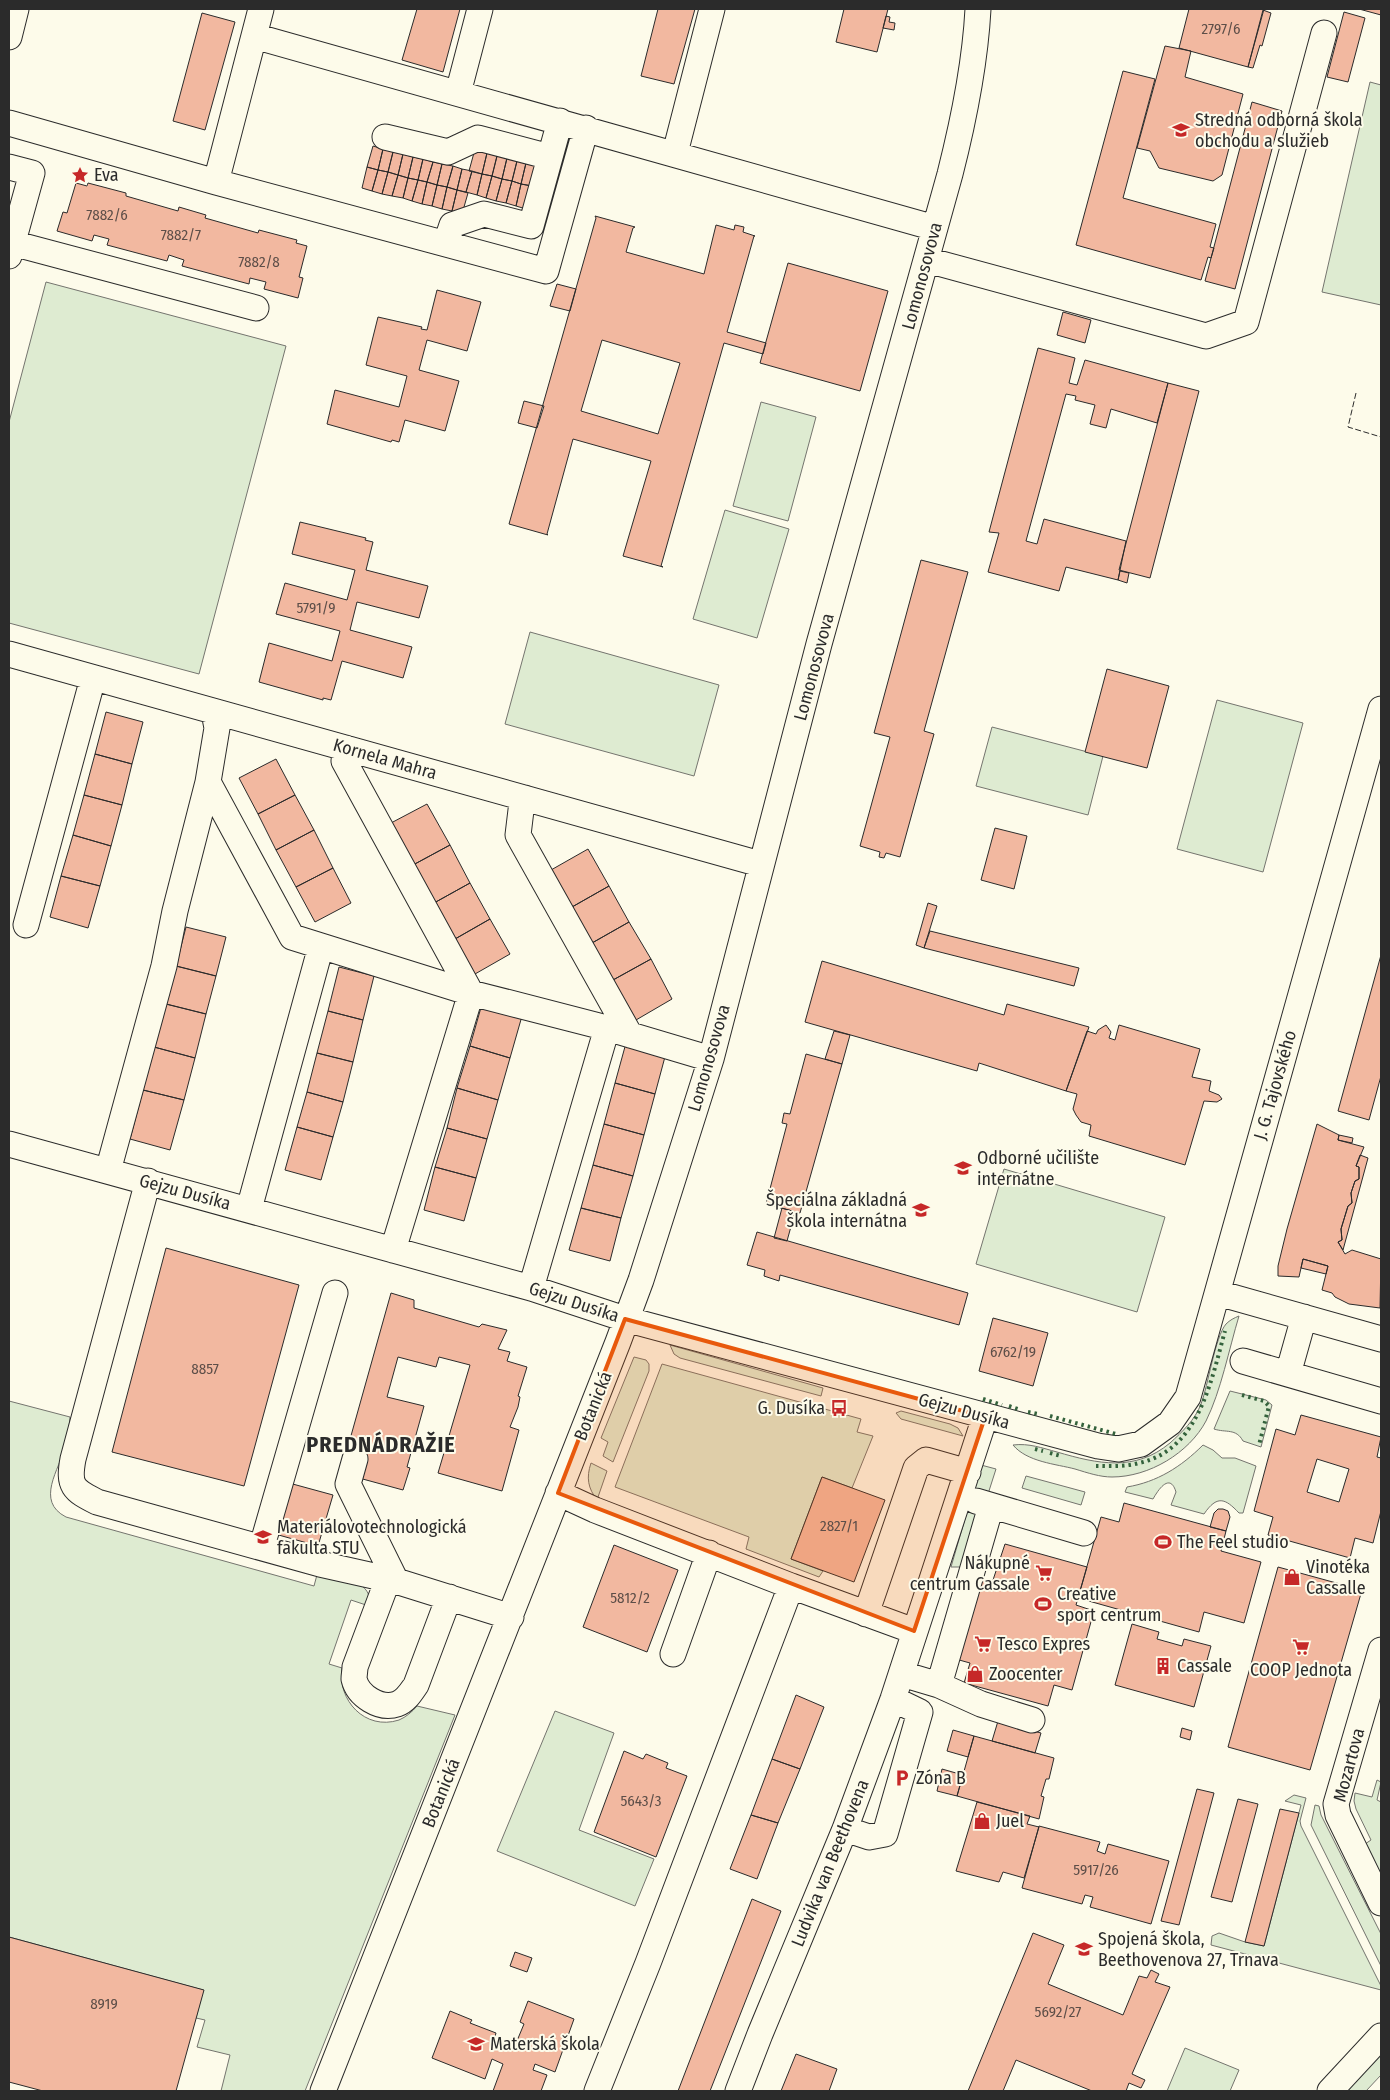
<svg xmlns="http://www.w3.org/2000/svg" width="1390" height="2100" font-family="'Fira Sans Condensed',sans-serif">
	<rect width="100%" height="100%" fill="#fdfbea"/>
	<path fill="#deebd1" stroke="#74746e" d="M1370,82l11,3v220l-59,-13z
		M46,282l240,64 -87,328 -190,-51v-201z
		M761,402l55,15 -28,104 -55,-15z
		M725,510l64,19 -32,109 -64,-19z
		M530,632l189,53 -25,91 -189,-52z
		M1217,700l86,23 -40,149 -86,-23z
		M992,727l111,29 -15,59 -112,-29z
		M1004,1169l161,48 -28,95 -161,-48z
		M1239,1316c-10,33 -18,75 -33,105 -17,32 -57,56 -94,56 -12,0 -24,-4 -37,-8 -19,-5 -48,-7 -62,-24 16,-2 29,3 44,7 41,12 78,20 113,-9 12,-11 25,-23 31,-39 7,-18 14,-67 25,-80 4,-4 8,-6 13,-8z
		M670,1345l153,43 -2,8 -141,-38 -6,-4z
		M634,1357l12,3 3,4v7l-36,91 -10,-6 5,-14 -7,-4z
		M662,1364l199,55 -4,13 16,4 -21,52 -30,-11 -31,82 32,12 -4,6 -73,-28 3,-12 -134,-50z
		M1230,1391l36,9 6,5 -11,42 -18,-6c-7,-13 -17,-8 -29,-12z
		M9,1401l61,16c-1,9 -1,19 -4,28 -7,25 -31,56 0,72l248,69 4,-15c13,4 41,9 48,19 4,5 3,10 3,16l-18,-6 -22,64 13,4c-5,32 23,63 57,52 7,-3 13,-8 18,-14l38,9 -150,376h-84l9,-36 -33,-8 8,-27 -9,-2 7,-28 -194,-53z
		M901,1411l49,13 8,4 5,8 -62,-17 -5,-6z
		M1203,1445l10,5 9,8h13l21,8 -13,47h-4c-14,-15 -22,-18 -35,1l-33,-9 5,-13c-6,-20 -18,-2 -23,7l-28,-7 2,-5c30,-5 54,-20 76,-42z
		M591,1463l16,8 -10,29c-9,-12 -11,-22 -6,-37z
		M981,1465l15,4 -8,25 -10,-3 -4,-4z
		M1026,1476l59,16 -4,13 -59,-17z
		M972,1508l12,3 -17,56h-16l16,-55z
		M555,1711l59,22 -35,97 75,29 -19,47 -138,-55z
		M1377,1780l4,2 -4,18 4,2v74l-16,-32 6,-4 -15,-31 -2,-8 1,-8 17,4z
		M1294,1795l12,3 -6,23 1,5 80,160v4l-170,-45 1,-9 7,-3 26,9 19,4 37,-141 -16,-4z
		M1315,1805l4,1 2,9 60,119v32l-70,-141z
		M1185,2048l54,22 -9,21h-63z
		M1381,2054v21l-15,16h-19z"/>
	<path fill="#f2b8a0" stroke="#2b2b2b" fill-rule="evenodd" d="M417,9h43l-17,63 -41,-12z
		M658,9h37l-21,75 -33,-8z
		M844,9h44l-11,43 -41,-10z
		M1189,9h75l-16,58 -69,-19z
		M1359,9h22v6z
		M1263,10l8,3 -9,33 -2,-1 -7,23 -5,-1z
		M1344,12l21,6 -17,64 -21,-5z
		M202,13l33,9 -30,108 -32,-9z
		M886,16l4,1 -1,5 6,1 -1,7 -11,-2z
		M1165,46l26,5 -6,26 58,17 -21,81 -9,6 -54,-13 -9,-17 -13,-3z
		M1123,71l32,8 -32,119 93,26 -6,23 4,1 -3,10 -3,-1 -7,23 -125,-35z
		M1252,102l30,9 -47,178 -30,-8z
		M373,146l10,3 -5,21 -11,-3z
		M383,149l10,3 -5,20 -10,-2z
		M475,149l12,4 -5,21 -13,-3z
		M393,152l10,2 -5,21 -10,-3z
		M487,153l10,3 -5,20 -10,-2z
		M403,154l10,3 -5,21 -10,-3z
		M497,156l10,2 -5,21 -10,-3z
		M413,157l10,2 -5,21 -10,-2z
		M507,158l10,3 -5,20 -10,-2z
		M423,159l10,3 -6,20 -9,-2z
		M517,161l9,2 -5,21 -9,-3z
		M433,162l9,2 -5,21 -10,-3z
		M526,163l11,3 -5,20 -11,-2z
		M442,164l11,2 -6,21 -10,-2z
		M453,166l9,3 -5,21 -10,-3z
		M367,167l11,3 -6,21 -10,-3z
		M462,169l10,2 -6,21 -9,-2z
		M378,170l10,2 -6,22 -10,-3z
		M472,171l10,3 -5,21 -11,-3z
		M388,172l10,3 -6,21 -10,-2z
		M482,174l10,2 -6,22 -9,-3z
		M398,175l10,3 -5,20 -11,-2z
		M492,176l10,3 -6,22 -10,-3z
		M408,178l10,2 -6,21 -9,-3z
		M502,179l10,2 -6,22 -10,-2z
		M418,180l9,2 -5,22 -10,-3z
		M512,181l9,3 -5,22 -10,-3z
		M427,182l10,3 -5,21 -10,-2z
		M76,183l11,3 1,-3 38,10v3l52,15 1,-4 27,8 -1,3 53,15 1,-3 38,10 -1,3 11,3 -8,31 4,1 -5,20 -34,-9 2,-7 -16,-4 -1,6 -67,-18 2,-6 -15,-5 -2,6 -60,-16 2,-6 -15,-4 -2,6 -35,-10 6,-19 4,1z
		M521,184l11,2 -6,23 -10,-3z
		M437,185l10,2 -5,22 -10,-3z
		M447,187l10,3 -5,21 -10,-2z
		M457,190l11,3 -6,21 -10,-3z
		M595,216l40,11 -2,1 -7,24 78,22 12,-49 18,5 1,-5 9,2 -1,5 12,4h-1l-27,96 39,11 -3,11 -39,-11 -63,223 2,1 -40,-11 28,-95 -78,-22 -26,95 1,1 -39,-11 87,-306zM602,340l78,23 -22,71 -77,-23z
		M788,263l100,28 -28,100 -100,-28z
		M557,284l19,5 -6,22 -20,-5z
		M437,290l44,12 -14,49 -40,-11 -8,30 40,11 -14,50 -40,-11 -6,22 -7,-2 -1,2 -64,-18 8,-34 64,17 8,-31 -41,-11 12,-48 44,10 -1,2 6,1z
		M1063,312l28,8 -6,23 -28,-8z
		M1038,348l37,10 -6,25 8,2 8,-25 83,23 -11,40 -46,-14 -5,19 -16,-4 5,-19 -20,-5 1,-4 -10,-2 -40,147 11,3 7,-25 82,22 -8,39 -52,-13 -7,24 -71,-19 11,-39 -10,-1z
		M1168,383l31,8 -49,187 -31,-8z
		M524,401l20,5 -7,22 -19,-5z
		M300,522l66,16 -1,2 8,2 -7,28 62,16 -9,32 -62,-16 -7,28 62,17 -9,31 -61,-17 -11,39 -8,-2v2l-64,-18 10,-39 63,18 8,-30 -64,-17 9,-31 62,17 8,-30 -63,-16z
		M921,560l47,12 -44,159 10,3 -34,123 -14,-4 -2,5 -5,-1 1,-5 -20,-6 30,-109 -16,-4z
		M1120,571l9,2 -2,10 -9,-3z
		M1107,669l62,17 -22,82 -62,-16z
		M106,712l37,10 -11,42 -37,-10z
		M95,754l37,10 -10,41 -38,-10z
		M276,759l19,36 -37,19 -19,-36z
		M84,795l38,10 -11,41 -38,-11z
		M295,795l19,35 -38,20 -18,-36z
		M427,804l23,41 -37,20 -22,-42z
		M995,828l32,8 -13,53 -33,-9z
		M314,830l19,38 -37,19 -20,-37z
		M73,835l38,11 -11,40 -39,-10z
		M450,845l20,38 -36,20 -21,-38z
		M588,849l21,37 -37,21 -21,-37z
		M333,868l18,35 -36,19 -19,-35z
		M61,876l39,10 -12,42 -38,-11z
		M470,883l20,36 -35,20 -21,-36z
		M609,886l20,36 -37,21 -20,-36z
		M928,903l9,3 -13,42 -8,-3z
		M490,919l20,35 -35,20 -20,-35z
		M629,922l22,37 -38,21 -21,-37z
		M186,927l40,10 -10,39 -40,-10z
		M930,931l149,37 -5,18 -150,-38z
		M1381,955v121l-12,44 -31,-9z
		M651,959l21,40 -36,21 -23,-40z
		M822,961l182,54 3,-11 82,23 -23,64 -87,-28 -2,8 -172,-49z
		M176,966l40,10 -10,38 -40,-10z
		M339,967l35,9 -11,44 -35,-9z
		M166,1004l40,10 -11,44 -41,-11z
		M482,1004l40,12 -12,42 -40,-12z
		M328,1011l35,9 -10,42 -36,-9z
		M1106,1025l5,7 -2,6 6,2 4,-15 81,24 -8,28 19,4 -2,10 10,4 3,4 -5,3 -13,-1 -19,64 -96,-29 2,-11 -10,-3 -5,-7 -3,-6 4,-15 -11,-3 21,-60 9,3 2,-4z
		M834,1031l16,4 -8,29 -17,-5z
		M626,1043l40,10 -11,41 -40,-11z
		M470,1046l40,12 -12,42 -41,-12z
		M154,1047l41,11 -11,42 -41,-10z
		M317,1053l36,9 -10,40 -36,-10z
		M806,1054l36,10 -42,149 -34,-9 21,-80 -5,-1 2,-10 6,1z
		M615,1083l40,11 -11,41 -40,-11z
		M457,1088l41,12 -11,39 -40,-11z
		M143,1090l41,10 -14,50 -40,-11z
		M307,1092l36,10 -10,35 -36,-10z
		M604,1124l40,11 -11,41 -40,-11z
		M1317,1124l22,11 -1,5 26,7 -8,19 3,1v12l-4,2 -4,12 1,10 -4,3 -7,23 1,11 -4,2 7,12 7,-4 29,9 -1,49 -31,-4 -14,-7 -3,-4 -10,-3 6,-24 -25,-7 -4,18 -21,-1v-10l9,-37z
		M297,1127l36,10 -12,43 -36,-10z
		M447,1128l40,11 -11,39 -41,-11z
		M1339,1135l14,3 -1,5 -14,-3z
		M1360,1155l8,3 -25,92 -5,-8 4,-2 -1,-11 7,-23 4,-3 -1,-10 4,-12 4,-2v-12l-3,-1z
		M593,1165l40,11 -12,42 -40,-10z
		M435,1167l41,11 -12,43 -40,-11z
		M581,1208l40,10 -11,43 -41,-11z
		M782,1208l13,4 -8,29 -13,-3z
		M757,1232l211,61 -9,32 -179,-50 -1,6 -15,-5 1,-6 -18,-5z
		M166,1248l133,37 -55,201 -132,-34z
		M1303,1259l25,7 -2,8 -25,-6z
		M391,1293l23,7v8l65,19 3,-3 25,6 -9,19 12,3 -3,9 20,6 -9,29 2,1 -2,10 -8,20 9,3 -17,61 -64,-18 32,-108 -31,-8 -3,10 -38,-10 -11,40 37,9 -17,61 3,1 -7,22 -44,-12 -12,-28z
		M993,1318l55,15 -15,53 -54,-15z
		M1301,1415l80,22 -4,20 4,1v53l-8,32 -18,-5 -5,20 -82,-23 5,-18 -19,-6 22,-82 19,6zM1317,1459l32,10 -10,33 -32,-10z
		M822,1477l63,23 -31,82 -63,-23z
		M289,1483l44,12 -15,51 -43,-12z
		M1124,1503l102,28 -5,20 40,11 -17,61 -40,-11 -5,20 -121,-34 23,-81 18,5z
		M1218,1509h5l5,2 2,6 -4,14 -16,-4 4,-14z
		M1005,1544l82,23 -11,38 18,6 -22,79 -18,-5 -6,21 -84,-23 6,-20 -18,-5 19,-81 21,6z
		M614,1545l64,25 -31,82 -64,-25z
		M1278,1567l84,23 -52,180 -82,-23z
		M1132,1624l27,8 -2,7 25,7 2,-7 27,7 -17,61 -79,-22z
		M796,1695l28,12 -24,62 -28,-10z
		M998,1721l43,12 -6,20 -43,-12z
		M1182,1728l10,3 -2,9 -10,-3z
		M953,1730l21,6 -6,21 -21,-6z
		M974,1736l80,22 -5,21h-3l-5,17 3,1 -5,22 -82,-23z
		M624,1751l19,8 3,-5 22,9 -2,5 21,8 -31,81 -62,-25z
		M772,1759l28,10 -22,54 -27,-8z
		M942,1769l21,6 -6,21 -20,-5z
		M1197,1789l17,4 -35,132 -18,-4z
		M1238,1799l20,5 -26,98 -21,-5z
		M977,1802l53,14 -3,8 12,3 -15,51 -21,-6 -4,10 -43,-11z
		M1280,1809l19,4 -35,133 -19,-4z
		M751,1815l27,8 -21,56 -27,-10z
		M1039,1826l61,16 -3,9 8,3 3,-10 61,17 -18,63 -61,-17 3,-10 -8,-2 -3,9 -60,-16z
		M752,1899l29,12 -71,180h-32z
		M1033,1933l31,12 -16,39 75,31 16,-39 8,2 4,-8 8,4 -4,8 15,5 -38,87 13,6 -4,8 -12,-5 -3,8h-34l-76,-31 -13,31h-35z
		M9,1937l195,53 -28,101h-133l-34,-9z
		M515,1952l17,6 -5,14 -17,-6z
		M528,2001l46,18 -19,53 -20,-8 -2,6 14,5 -6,16h-48l10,-27 -11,-5 -7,20 -53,-21 18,-47 22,9 -2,3 26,10 -2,7 20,8 10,-24 -4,-2z
		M796,2054l41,15 -8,22h-48z"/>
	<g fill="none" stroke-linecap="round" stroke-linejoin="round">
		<g stroke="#2b2b2b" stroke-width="27">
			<path id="minor" d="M254,36l681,192
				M9,37l7,-28
				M458,93l22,-84
				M9,123l207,59 330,89 40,-143
				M385,137l63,15 30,-14 72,19
				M675,153l37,-144
				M9,167l23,6 -23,83
				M216,182l45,-173
				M12,243l244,65
				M446,243l6,-18 32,-11 47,12 29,-105
				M927,260l279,76 40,-14 78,-289
				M9,654l751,210
				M346,748l-2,13 127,232 -78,257
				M208,782l84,155 179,56 136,35 104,31
				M525,798l-4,12 -3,25 112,200
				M26,925l67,-247
				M9,1144l522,144 94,31 473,127 20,3 23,-5 29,-21 18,-26 193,-688
				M108,1171l56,-205 11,-55 33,-129 9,-54 -3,-16
				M148,1181l-75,278c-5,27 0,31 24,43l223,62 76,17 115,36
				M249,1209l72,-263
				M531,1288l76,-260
				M1218,1293l163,46
				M1243,1361l138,40
				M1288,1374l16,-57
				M355,1459l-7,25 48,97
				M558,1493l37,17 196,76 -143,377 -51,128
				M976,1501l108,32
				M262,1546l73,-253
				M388,1579l-33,88c0,4 -1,8 -1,12 4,17 26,31 43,25 9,-3 14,-12 19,-19l33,-88
				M791,1586l123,45
				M866,1614l50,-146 10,-8 42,12
				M1381,1650l-45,154 2,11 43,88
				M673,1654l36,-101
				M902,1674l37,11 42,19 51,16
				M939,1685l52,-179
				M845,1829l24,8 16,-3 35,-122 -27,-13
				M323,2091l295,-749 23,-62 70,-221 108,-415 131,-470c14,-55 25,-109 28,-165
				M738,2091l22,-57 85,-205 48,-130 92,-282
				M1330,2091l51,-55"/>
		</g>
		<use href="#minor" stroke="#fdfbea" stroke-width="25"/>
		<path stroke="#34623c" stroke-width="4" stroke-dasharray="2.5 4" stroke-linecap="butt" d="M1242,1395l22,6 5,5 -10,39
			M983,1399l19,6
			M1009,1406l12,4
			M1028,1412l10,2
			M1050,1416l66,18
			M1035,1449l8,2
			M1050,1453l11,3
			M1096,1466c14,0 29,1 43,-3 60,-13 72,-82 86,-132"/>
		<path stroke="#2b2b2b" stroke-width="1" stroke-dasharray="6 2.5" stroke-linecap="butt" d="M1356,393l-8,34 33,10"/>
	</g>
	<path fill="#e8590c" fill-opacity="0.2" stroke="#e8590c" stroke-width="4" stroke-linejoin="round" d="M625,1319l360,98 -71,214 -356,-138z"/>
	<defs>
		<g id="school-bare" transform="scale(1.35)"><path d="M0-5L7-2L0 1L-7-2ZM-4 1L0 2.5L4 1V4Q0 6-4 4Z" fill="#c62828" stroke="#fdfbea" stroke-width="2.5" paint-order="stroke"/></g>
		<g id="sight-bare" transform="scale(1.35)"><path d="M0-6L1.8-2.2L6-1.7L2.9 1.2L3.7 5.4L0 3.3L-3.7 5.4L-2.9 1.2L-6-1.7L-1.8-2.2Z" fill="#c62828" stroke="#fdfbea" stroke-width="2.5" paint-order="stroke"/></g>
		<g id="bus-bare" transform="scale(1.35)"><path d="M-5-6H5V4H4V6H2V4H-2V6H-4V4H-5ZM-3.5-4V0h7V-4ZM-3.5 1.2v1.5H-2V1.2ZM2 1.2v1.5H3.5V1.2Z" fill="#c62828" stroke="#fdfbea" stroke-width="2.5" paint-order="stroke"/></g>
		<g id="university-bare" transform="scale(1.35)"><path d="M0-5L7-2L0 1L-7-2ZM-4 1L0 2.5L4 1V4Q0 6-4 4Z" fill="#c62828" stroke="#fdfbea" stroke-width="2.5" paint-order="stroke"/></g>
		<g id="stadium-bare" transform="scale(1.35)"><path d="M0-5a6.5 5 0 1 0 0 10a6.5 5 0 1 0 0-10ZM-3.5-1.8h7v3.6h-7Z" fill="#c62828" stroke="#fdfbea" stroke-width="2.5" paint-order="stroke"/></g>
		<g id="supermarket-bare" transform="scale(1.35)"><path d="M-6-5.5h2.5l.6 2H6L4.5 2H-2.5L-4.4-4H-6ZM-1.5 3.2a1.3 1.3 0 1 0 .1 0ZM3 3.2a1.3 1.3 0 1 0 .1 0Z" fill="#c62828" stroke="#fdfbea" stroke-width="2.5" paint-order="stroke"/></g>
		<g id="shop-bare" transform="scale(1.35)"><path d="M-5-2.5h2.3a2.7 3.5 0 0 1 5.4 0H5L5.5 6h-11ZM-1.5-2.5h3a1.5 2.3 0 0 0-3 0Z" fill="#c62828" stroke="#fdfbea" stroke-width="2.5" paint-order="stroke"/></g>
		<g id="building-bare" transform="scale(1.35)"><path d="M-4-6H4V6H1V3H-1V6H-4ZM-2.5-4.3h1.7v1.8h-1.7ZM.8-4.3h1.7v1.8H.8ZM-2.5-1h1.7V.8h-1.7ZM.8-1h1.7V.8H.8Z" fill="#c62828" stroke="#fdfbea" stroke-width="2.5" paint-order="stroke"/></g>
		<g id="parking-bare" transform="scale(1.35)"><path d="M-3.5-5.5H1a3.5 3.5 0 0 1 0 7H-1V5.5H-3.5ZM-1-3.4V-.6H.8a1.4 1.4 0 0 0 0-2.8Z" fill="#c62828" stroke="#fdfbea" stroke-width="2.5" paint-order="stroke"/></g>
	</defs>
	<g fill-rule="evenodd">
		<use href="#school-bare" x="1181" y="130"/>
		<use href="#sight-bare" x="80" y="175"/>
		<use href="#school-bare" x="963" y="1168"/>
		<use href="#school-bare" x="921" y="1210"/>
		<use href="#bus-bare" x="839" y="1408"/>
		<use href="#university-bare" x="263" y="1537"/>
		<use href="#stadium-bare" x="1163" y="1542"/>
		<use href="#supermarket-bare" x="1044" y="1573"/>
		<use href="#shop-bare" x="1292" y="1577"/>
		<use href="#stadium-bare" x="1043" y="1604"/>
		<use href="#supermarket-bare" x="983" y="1644"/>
		<use href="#supermarket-bare" x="1301" y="1647"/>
		<use href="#building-bare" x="1163" y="1666"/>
		<use href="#shop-bare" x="975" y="1674"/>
		<use href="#parking-bare" x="902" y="1778"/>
		<use href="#shop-bare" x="982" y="1821"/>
		<use href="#school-bare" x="1084" y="1949"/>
		<use href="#school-bare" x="476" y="2044"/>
	</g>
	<g text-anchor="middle" stroke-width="4" stroke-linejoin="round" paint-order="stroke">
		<g font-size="15" fill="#5d4e48">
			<text x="1221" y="34">2797/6</text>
			<text x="107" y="220">7882/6</text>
			<text x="181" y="240">7882/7</text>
			<text x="259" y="267">7882/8</text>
			<text x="316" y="613">5791/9</text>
			<text x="1013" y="1357">6762/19</text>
			<text x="205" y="1374">8857</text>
			<text x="839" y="1531">2827/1</text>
			<text x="630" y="1603">5812/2</text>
			<text x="641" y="1806">5643/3</text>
			<text x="1096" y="1875">5917/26</text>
			<text x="104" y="2009">8919</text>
			<text x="1058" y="2017">5692/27</text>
		</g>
		<g font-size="18" fill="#2b2b2b" stroke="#fdfbea" text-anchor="start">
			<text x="1195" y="126">Stredná odborná škola<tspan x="1195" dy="21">obchodu a služieb</tspan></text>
			<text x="94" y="181">Eva</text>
			<text x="977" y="1164">Odborné učilište<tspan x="977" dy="21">internátne</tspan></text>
			<text x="907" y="1206" text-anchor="end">Špeciálna základná<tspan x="907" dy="21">škola internátna</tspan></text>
			<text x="825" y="1414" text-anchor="end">G. Dusíka</text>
			<text x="277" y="1533">Materiálovotechnologická<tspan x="277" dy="21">fakulta STU</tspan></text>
			<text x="1177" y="1548">The Feel studio</text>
			<text x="1030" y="1569" text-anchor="end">Nákupné<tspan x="1030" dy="21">centrum Cassale</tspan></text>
			<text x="1306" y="1573">Vinotéka<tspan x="1306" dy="21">Cassalle</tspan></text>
			<text x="1057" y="1600">Creative<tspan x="1057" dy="21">sport centrum</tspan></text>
			<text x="997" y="1650">Tesco Expres</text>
			<text x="1177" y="1672">Cassale</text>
			<text x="1301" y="1676" text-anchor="middle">COOP Jednota</text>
			<text x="989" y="1680">Zoocenter</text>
			<text x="916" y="1784">Zóna B</text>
			<text x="996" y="1827">Juel</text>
			<text x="1098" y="1945">Spojená škola,<tspan x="1098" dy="21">Beethovenova 27, Trnava</tspan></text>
			<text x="490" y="2050">Materská škola</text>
		</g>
		<g font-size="18" fill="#2b2b2b" stroke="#fdfbea">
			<text transform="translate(922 276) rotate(-75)" y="6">Lomonosovova</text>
			<text transform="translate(814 667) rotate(-75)" y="6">Lomonosovova</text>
			<text transform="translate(385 759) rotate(16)" y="6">Kornela Mahra</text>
			<text transform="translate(709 1058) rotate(-74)" y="6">Lomonosovova</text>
			<text transform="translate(1275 1085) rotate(-74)" y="6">J. G. Tajovského</text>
			<text transform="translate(185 1192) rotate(15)" y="6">Gejzu Dusíka</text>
			<text transform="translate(574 1302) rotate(18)" y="6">Gejzu Dusíka</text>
			<text transform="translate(593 1406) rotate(-68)" y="6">Botanická</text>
			<text transform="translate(964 1411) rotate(15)" y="6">Gejzu Dusíka</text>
			<text transform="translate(1349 1765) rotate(-75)" y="6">Mozartova</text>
			<text transform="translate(441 1793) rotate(-68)" y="6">Botanická</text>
			<text transform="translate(830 1863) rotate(-68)" y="6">Ludvika van Beethovena</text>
		</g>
		<g font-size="22" font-weight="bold" letter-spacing="1" fill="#2b2b2b" stroke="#fdfbea">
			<text x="381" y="1452">PREDNÁDRAŽIE</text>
		</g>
	</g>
	<rect width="1390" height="2100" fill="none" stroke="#2b2b2b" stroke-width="20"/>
</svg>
